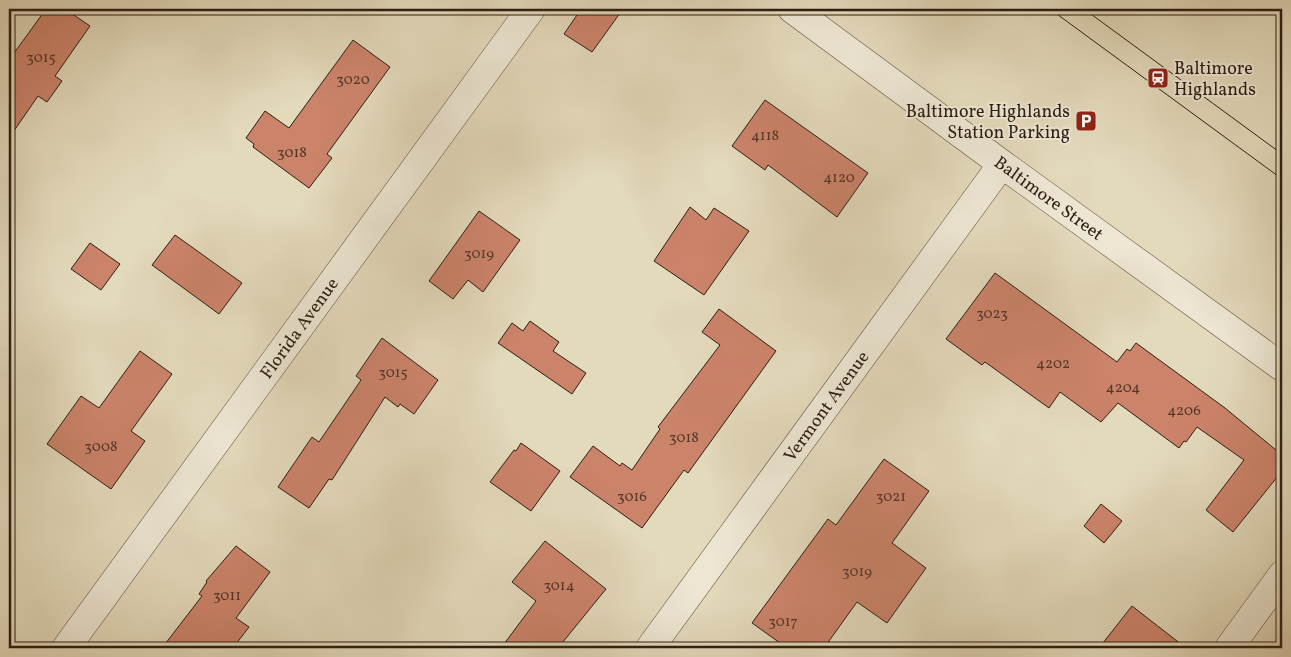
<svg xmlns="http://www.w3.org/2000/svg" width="1291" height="657" font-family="Vollkorn,serif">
	<rect width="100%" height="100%" fill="#e3d9bb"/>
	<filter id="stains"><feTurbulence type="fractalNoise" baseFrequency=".004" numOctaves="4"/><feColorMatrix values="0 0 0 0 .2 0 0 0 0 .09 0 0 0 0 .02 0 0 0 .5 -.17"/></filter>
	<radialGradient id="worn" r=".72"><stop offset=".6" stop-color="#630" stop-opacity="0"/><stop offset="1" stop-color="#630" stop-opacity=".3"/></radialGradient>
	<path fill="#cb836a" stroke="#2c1e13" d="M46,9h19l25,17 -35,50 7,5 -15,21 -9,-6 -29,42v-78z
		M581,9h42l-31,43 -28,-18z
		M353,40l37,27 -63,87 5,4 -23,30 -56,-41 1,-3 -8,-6 19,-27 24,17z
		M765,100l103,73 -31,44 -69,-52 -3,5 -33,-24z
		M690,207l16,13 8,-12 35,23 -45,64 -50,-34z
		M479,211l41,29 -37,52 -15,-12 -15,19 -24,-18z
		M175,235l67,48 -23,31 -67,-49z
		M90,243l30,21 -19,26 -30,-21z
		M995,273l122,89 10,-13 3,2 6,-8 89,65 57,47v16l-49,61 -27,-22 38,-50 -47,-33 -11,15 -2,-1 -5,7 -61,-45 -17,19 -41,-30 -11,16 -64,-46 -3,3 -36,-26z
		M719,309l57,42 -88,122 -4,-3 -42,58 -72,-51 23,-31 27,20 2,-3 10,7 28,-41 -2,-2 62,-82 -18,-13z
		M530,321l29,21 -6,9 33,22 -14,21 -74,-51 14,-20 11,8z
		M382,338l56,42 -24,34 -14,-10 -2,3 -13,-10 -53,83 -3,-1 -20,29 -31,-21 34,-50 7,5 42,-62 -5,-4z
		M140,351l32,23 -41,57 14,10 -34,48 -64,-45 34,-48 18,12z
		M521,443l39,28 -29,40 -41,-29 24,-32 2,1z
		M884,459l45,32 -37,52 34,25 -39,55 -30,-21 -33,46h-37l-35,-25 76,-104 8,6z
		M1101,504l21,17 -18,22 -20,-17z
		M545,541l61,48 -48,59h-57l35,-47 -24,-19z
		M236,546l34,26 -34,46 13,9 -16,21h-71l40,-52 -3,-2 8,-12 -1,-1z
		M1132,606l54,42h-87z"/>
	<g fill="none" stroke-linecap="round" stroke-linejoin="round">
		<g stroke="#5a4d3d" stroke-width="29">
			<path id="minor" d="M792,9l210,155 280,203
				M66,648l465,-639
				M650,648l352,-484
				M1229,648l53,-73"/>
		</g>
		<use href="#minor" stroke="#ede6d3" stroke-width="28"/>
		<path stroke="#2c1e13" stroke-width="1" d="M1050,9l232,170
			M1084,9l198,145"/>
	</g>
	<defs>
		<g id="station-square" transform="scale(1.125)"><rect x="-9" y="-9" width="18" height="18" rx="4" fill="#8f2418" stroke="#ede6d3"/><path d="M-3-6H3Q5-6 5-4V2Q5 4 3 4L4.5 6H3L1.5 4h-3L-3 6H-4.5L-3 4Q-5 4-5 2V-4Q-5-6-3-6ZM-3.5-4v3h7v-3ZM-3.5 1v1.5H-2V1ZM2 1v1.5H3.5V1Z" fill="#fff"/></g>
		<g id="parking-square" transform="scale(1.125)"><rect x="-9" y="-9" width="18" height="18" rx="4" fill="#8f2418" stroke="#ede6d3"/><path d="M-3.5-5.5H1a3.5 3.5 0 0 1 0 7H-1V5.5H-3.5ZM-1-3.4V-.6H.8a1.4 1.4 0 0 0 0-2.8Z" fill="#fff"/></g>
	</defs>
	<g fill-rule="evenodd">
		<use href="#station-square" x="1158" y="78"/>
		<use href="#parking-square" x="1086" y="121"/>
	</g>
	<g text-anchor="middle" stroke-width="4" stroke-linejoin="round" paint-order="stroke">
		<g font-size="15" fill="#543729">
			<text x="41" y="62">3015</text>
			<text x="353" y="84">3020</text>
			<text x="765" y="140">4118</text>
			<text x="292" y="157">3018</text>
			<text x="839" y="182">4120</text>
			<text x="479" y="258">3019</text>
			<text x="992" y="318">3023</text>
			<text x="1053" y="368">4202</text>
			<text x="393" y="377">3015</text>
			<text x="1123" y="392">4204</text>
			<text x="1184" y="415">4206</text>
			<text x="684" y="442">3018</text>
			<text x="101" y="451">3008</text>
			<text x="632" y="501">3016</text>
			<text x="891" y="501">3021</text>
			<text x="857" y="576">3019</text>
			<text x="559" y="590">3014</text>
			<text x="227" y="600">3011</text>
			<text x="783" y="626">3017</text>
		</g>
		<g font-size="18" fill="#2c1e13" stroke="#ede6d3" text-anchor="start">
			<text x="1174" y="74">Baltimore<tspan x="1174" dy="21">Highlands</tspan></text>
			<text x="1070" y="117" text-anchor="end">Baltimore Highlands<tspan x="1070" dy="21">Station Parking</tspan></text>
		</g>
		<g font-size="18" fill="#2c1e13" stroke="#ede6d3">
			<text transform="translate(1049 198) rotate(36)" y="6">Baltimore Street</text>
			<text transform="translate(299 328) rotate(-54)" y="6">Florida Avenue</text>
			<text transform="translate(826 406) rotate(-54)" y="6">Vermont Avenue</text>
		</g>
	</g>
	<rect width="1291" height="657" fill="none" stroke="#e3d9bb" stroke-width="30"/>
	<rect x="10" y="10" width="1271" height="637" fill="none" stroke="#2c1e13" stroke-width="2.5"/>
	<rect x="15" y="15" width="1261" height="627" fill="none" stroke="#2c1e13"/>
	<rect width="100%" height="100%" filter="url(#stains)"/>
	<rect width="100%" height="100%" fill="url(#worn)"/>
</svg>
